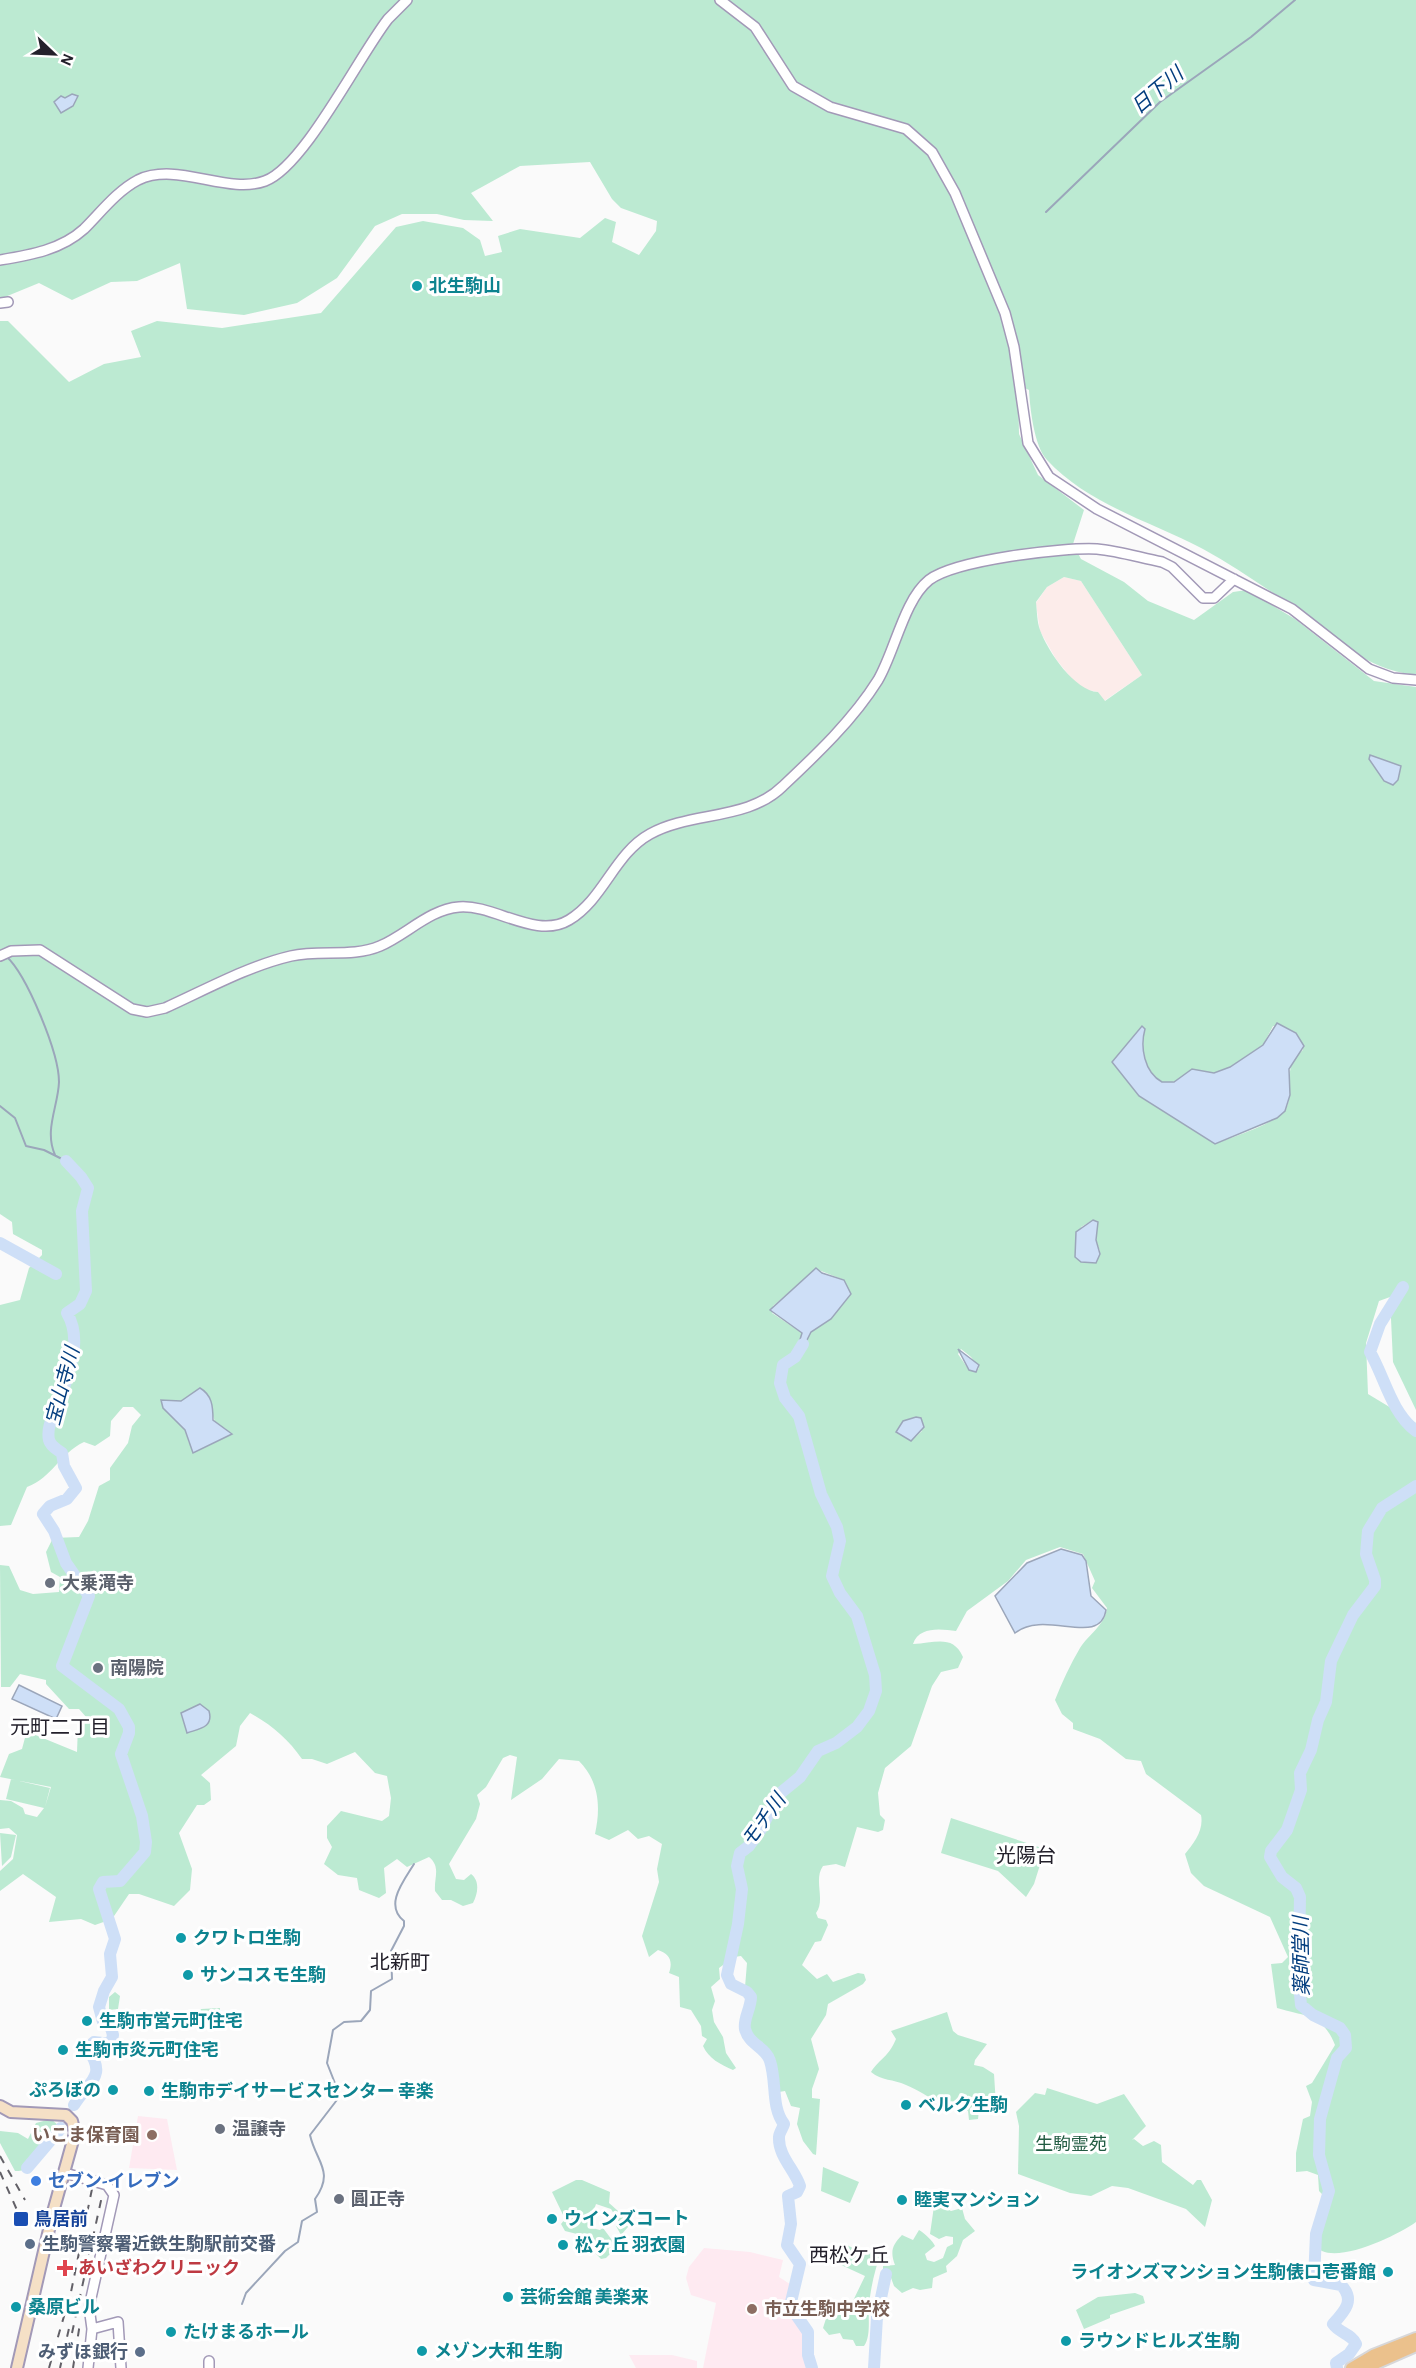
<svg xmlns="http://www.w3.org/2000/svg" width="1416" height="2368" font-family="'Alegreya Sans','Noto Sans JP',sans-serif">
	<rect width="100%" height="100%" fill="#fafafa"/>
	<path fill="#fcecea" d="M1064,577l17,4 61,94 -38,26 -6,-9 -15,-3 -7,-5 -20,-25 -16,-28 -4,-28 11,-16z"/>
	<path fill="#feeaf1" d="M138,2116l29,3 10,51 -48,-2z
		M704,2248l46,4 33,8 -4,17 14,9 -6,18 19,26v27l3,11h-106l13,-65 -25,-8 -5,-17 3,-11z
		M629,2355h43l25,6v7h-61z"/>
	<path fill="#bcead2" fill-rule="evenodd" d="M0,0h1416v675c-56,-7 -74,-35 -117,-65 -31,-20 -63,-43 -96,-61 -53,-28 -114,-44 -156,-89 -13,-14 -17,-52 -18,-70l-11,-5 1,49 19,41 46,35 -11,34 8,15 43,23 24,19 46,19 39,-28 14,-2 48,29 79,62 42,6v723l-23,-48 -3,-65 -11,4 -13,42 2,51 48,29v799c-18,13 -72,39 -94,29 -4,-2 -7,-7 -10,-10l12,-45 -5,-5 -1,-16 -11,-4 -11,1v-19l7,-34 7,-3 2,-14 -6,-16 6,-3 23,-38c-13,-32 -29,-28 -58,-37l-6,-44 11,-1 6,-6 -18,-40 -66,-31 -13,-13 -6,-19c9,-11 19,-24 16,-39l-55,-41 -5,-13 -15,-2 -26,-20 -27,-10v-6l-11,-9 -7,-14c7,-18 15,-35 25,-52 9,-14 25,-23 27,-40l-15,-20 3,-7 -12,-27 -23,-7 -34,13 -18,21 -41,30 -11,20c-15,-2 -37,-5 -43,13 22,-1 40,-10 50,13l-5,11 -17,4 -9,14 -21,60 -26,22 -7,25 2,22 5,5 -2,10 -5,2 -21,-5 -12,40 -9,-3 -13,2c-10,14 3,34 -7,47l2,5 8,2 2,5 -7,16 -6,1 -13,23 15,14 10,-5 6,8 25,-9 6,1 2,6 -3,4 -35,20 -2,11 -15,24 8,30 -7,20v9l8,1 -4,56 -3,-1 -10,-13 -6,-17 3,-16 -9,-2 -6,-15 -6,1 -9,-40 -21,-21 -1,-9 5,-10 2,-16 -10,-9 2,-24 -6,-7 -7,1 -15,11 1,11 -9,8 4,14 -3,9 2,12 9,15 3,16 10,15 -3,2c-12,-5 -25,-12 -30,-24l4,-7 -5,-3 -1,-10 -10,-16 -11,-3 -1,-30 -10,-4c4,-12 1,-19 -11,-23l-9,7 -7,-21 17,-54 -2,-13 5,-25 -13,-8 -11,3 -10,-9 -19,10 -14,-6c6,-27 4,-53 -16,-73l-20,-2 -17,20 -31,21 6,-43 -7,-2 -7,3 -17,29 -9,8 3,9 -4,15 -27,45 7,15 8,1 7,-6c9,7 7,19 2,29l-10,3 -12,-6h-9l-7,-9c-1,-14 6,-24 -6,-34l-22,10 -10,-8 -13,9 2,25 -7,5 -20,-8 -2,-12 -19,-3 -14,-11 8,-17 -5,-9v-12l14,-15 41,10 7,-5 2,-18 -4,-22 -12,-3 -20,-21 -28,12 -15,-5h-10c-14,-20 -30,-34 -52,-46l-10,13 -4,20 -35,29 9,8 1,17 -7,5h-7l-18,28 13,36 -2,21 -16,16 -35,-12h-10l-17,25 -17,6 -14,-6 -32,3 7,-25 -33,-23 -23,17v-20l13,-12 4,-24 -8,-7 -9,1v-29l11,1 12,7 2,6 12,3 7,-9 -38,-9 5,-20 39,9 -5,19 6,-20 -51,-10 9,-23 13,-5 4,-15h7l44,18 1,-26 9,-8 -8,-9h-10l-23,-25v-4l-26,-6 -10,13h-9l-1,-122 9,1 11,24 13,4 26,-2 1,-15 -9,-5 -5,-20 7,-14 26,-1 9,-16 11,-35 11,-6v-12l18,-25 4,-17 9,-11 -8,-8h-10l-12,14 -1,15 -15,10 -11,-4c-25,12 -31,35 -57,45l-16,38 -11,1v-221l20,-5 9,-32 13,-13v-5l-29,-16 -1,-12 -12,-8v-893h8l61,61 35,-18 37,-7 -10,-26 26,-10 65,7 99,-15 75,-86 27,-6 40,7 17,12 5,16 17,-4 -4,-16 22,-7 60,9 25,-20 11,4 -4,20 27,13 17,-24 1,-10 -36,-13 -9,-9 -22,-37 -70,4 -49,27 22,28 -29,-1 -27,-6h-35l-27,12 -38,52 -40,25 -53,12 -57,-6 -7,-46 -43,18 -26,1 -39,18 -33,-17 -39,16zM1064,577l17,4 61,94 -37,26 -7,-9c-23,-1 -50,-40 -58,-62 -3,-8 -3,-19 -4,-28l11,-15zM1142,1026l3,3c-5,19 0,46 21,55l15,-5 11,-10 22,4 16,-6 33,-22 10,-19c15,-1 29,9 30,24 -23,16 -7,39 -17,59 -6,13 -56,29 -71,35l-76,-48 -27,-34zM1093,1220l4,1 -1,19 4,11 -4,12 -15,-1v-35zM816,1269l28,11 5,17 -18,22 -20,13 -13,25 -3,-1 7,-23 -30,-20 1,-7zM961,1349l10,8 8,11 -3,4 -7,-2 -11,-16zM200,1388c18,11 5,36 26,41l-37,14 -4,-13 -24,-30 20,1zM911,1420l11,11 -11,10 -15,-9 7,-11z
		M951,1818l94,31 -11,35 -8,13 -28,-26 -57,-18z
		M0,1833l16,2 -5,22 -9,9z
		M115,1992l5,4 -2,13 -9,1v-13z
		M220,2008v17l-24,-1 5,-15z
		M947,2012l6,19 5,4 29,9 -12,16 -1,5 9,2 11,7 2,31 -2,6 -4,1 -1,-4 -10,2 -1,9 -9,1 -1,-9c-30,-2 -37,-16 -62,-26 -13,-6 -24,-4 -35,-13 10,-15 17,-14 25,-33l-5,-8z
		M1047,2088l50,16 27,-10 22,32 -14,14 2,-1 9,7 11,-5 7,4 1,17 31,23 4,-5h4l11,20 -7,27 -19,-18 -58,-21 -16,-2 -21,10 -21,-3 -52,-19 1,-48 -3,-14 19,-19 10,2z
		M51,2119l8,7c-4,7 -10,13 -14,20 -8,15 -10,25 -30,25l-15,-28v-12l18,2 10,6 8,-16z
		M823,2167l36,15 -9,21 -29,-12z
		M576,2180h6l28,12 -1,11c8,7 14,11 19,24l-7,8 -5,-9 3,-4 -8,-13 -15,-5 -8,23 12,3 3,-2 9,12 -2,14 -4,4 -5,1 -24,-25 -12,-3 -4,-7 4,-5 -13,-27z
		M938,2204l13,7 11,-3 3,11 10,12 -12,9 -6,16 -11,10 1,6 -14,6 -1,10 -12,2 -7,-2 -11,5 -8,-7 -4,-11 -7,-3v-6l12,-1c-5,-13 -3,-20 7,-30l11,5 6,-10c5,3 14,11 16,16l-10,8 2,6 7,2 9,-4 4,-11 6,-3v-7l-7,-1 -7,3 -9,-5 4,-28z
		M847,2245l15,8 19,-1c-6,18 -11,37 -12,56 -1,12 2,28 -5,38h-8l-3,-6 -10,-1 -3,-6 -11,2 -6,-7 7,-22 13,-7 8,6 14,-29 -26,-12 4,-4 -2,-13z
		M1135,2293l8,3 2,7 -35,12v3l-26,11 -8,-19 22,-13z"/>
	<path fill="#cedff7" stroke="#9ba6ba" stroke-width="1.5" d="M72,94l6,2 -5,10 -12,7 -7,-11 7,-6 4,2z
		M1370,755l31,11 -3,14 -5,5 -9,-4 -15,-22z
		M1277,1023l19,10 8,13 -15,23 1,26 -5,16 -8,7 -62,26 -76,-48 -27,-34 30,-36 3,3c-5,18 -1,43 17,53h12l18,-13 22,4 16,-6 33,-22z
		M1093,1220l5,2 -2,18 4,14 -4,9 -15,-1 -6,-5 1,-25z
		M816,1268l6,5 22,7 7,14 -20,25 -20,13 -13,26 -3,-2 7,-23 -32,-23z
		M958,1349l21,16 -3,7 -7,-2z
		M200,1388c12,7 13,18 13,32l19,14 -39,19 -8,-23 -22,-22 -2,-8 20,1z
		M916,1417l5,1 3,9 -13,14 -15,-9 7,-11z
		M1061,1549l21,6 4,6 5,35 15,14c-6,38 -61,-1 -91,23l-20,-37 32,-33z
		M19,1685l43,21 -6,13 -44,-20z
		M200,1704l9,7c5,17 -11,18 -22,22l-6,-20z"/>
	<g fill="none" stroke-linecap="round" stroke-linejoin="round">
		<path stroke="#9ba6ba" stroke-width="2" d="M1046,212l114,-110 91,-65 44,-37
			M6,956c21,19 53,97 53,126 -1,25 -15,48 -4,73
			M0,1106l15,12 11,28 18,4 22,11
			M242,2304l4,-11 39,-42 13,-9 4,-21 15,-9 -2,-13c20,-28 1,-37 -5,-64l30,-39 -13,-33 6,-33 11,-8 17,-1 9,-11 1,-19 21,-12 -1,-28 13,-25v-5c-20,-16 -1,-39 10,-57"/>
		<path stroke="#cedff7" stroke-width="12" d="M66,1161l15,16 7,11 -6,23 4,80 -6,13 -13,9c16,27 2,61 -8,88 -4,13 -13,25 -10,39 2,7 8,9 13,13l2,13 12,22 -9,11 -17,7 -7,8 11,17 12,32 23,33 -27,70 57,43 10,18v6l-8,21 21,62 4,26 -1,10 -25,29 -17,1 -4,7 16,50 -5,15 2,23 -8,14 -5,16 4,15 8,6 2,7 -2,9 -17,-2 -7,6c21,29 2,32 -13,57
			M0,1243l56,31
			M1403,1287l-23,37 -10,28c15,26 21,60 46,79
			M803,1344l-8,13 -12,8 -3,18 5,15 14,18 22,78 16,33 3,14 -8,35 8,17 17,23 18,59 1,16 -7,20 -12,16 -21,16 -18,8 -18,26 -22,18 -17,34 -12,17 -9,7 -3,13 5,23 -4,35 -11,51 4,9 16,8 4,5c0,11 -8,22 -6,32 4,16 21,18 25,32 7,22 1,46 14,63 -1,4 -5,9 -5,13 -1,19 16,33 21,49l-3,6 -9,4 3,28 -4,21 13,19 -10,42 18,26v23l4,13
			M27,2168l34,-40
			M874,2368l3,-51 9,-43
			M1337,2368l-1,-5 13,-9 7,-10c-4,-10 -17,-11 -23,-20 11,-12 23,-24 8,-39l-27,-5 2,-46 13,-43 -10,-36 1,-36 17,-61 9,-10 -1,-13 -5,-7 -27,-13 -12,-10 -1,-11 4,-19 -5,-26 1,-52 -4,-9 -14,-11 -12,-20 1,-6 16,-21 14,-40 -1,-17 11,-23 7,-30 8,-18 5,-41 22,-46 22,-29v-6l-9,-26 2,-23 14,-23 34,-22"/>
		<g stroke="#a299b7" stroke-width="12">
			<path id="tertiary" d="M720,0l35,27 38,59 37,21 76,22 26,23 23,41 50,120 9,34 14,96 21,34 48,32 195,100 77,60 24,9 23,2
				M0,260c30,-5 61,-10 84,-31 17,-17 33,-38 54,-49 39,-19 89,15 127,1 39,-14 94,-125 123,-162 6,-6 13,-13 19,-19
				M0,303l8,-1
				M0,956l11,-5 29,-1 92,59 15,3 18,-4c40,-18 83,-42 126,-52 29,-7 61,2 89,-10 26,-11 50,-37 79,-39 35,-3 77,33 110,13 35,-21 45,-66 81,-86 41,-23 98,-13 133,-48 34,-32 70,-66 95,-106 17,-29 26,-80 51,-100 26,-20 135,-33 168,-31 22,2 44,9 65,13l10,5 31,31h11l20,-19
				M65,2173l42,12 7,10 -25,112 3,22
				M209,2361v7
				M88,2368l4,-39 26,-7 3,46"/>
		</g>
		<g stroke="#a299b7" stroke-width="14">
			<path id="secondary" d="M0,2106l11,6 55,3 6,6 3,12 -22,79 -36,156"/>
		</g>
		<g stroke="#d7d7d9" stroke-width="14">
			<path id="primary" d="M1351,2368l22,-13 43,-17
				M1366,2368l50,-22"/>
		</g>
		<use href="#tertiary" stroke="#fff" stroke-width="9"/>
		<use href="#secondary" stroke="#f5e0c6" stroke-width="10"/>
		<use href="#primary" stroke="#ebc18c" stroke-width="10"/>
		<path stroke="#626067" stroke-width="2" stroke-dasharray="8 8" stroke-linecap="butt" d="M0,2156l25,44
			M0,2172l21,47
			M72,2333l30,-137
			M49,2368l22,-76 21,-103
			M60,2368l10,-44
			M73,2368l7,-45"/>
	</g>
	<g fill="#0f9aa8" stroke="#fff" stroke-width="2">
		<circle cx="417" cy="286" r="6"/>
		<circle cx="181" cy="1938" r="6"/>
		<circle cx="188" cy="1975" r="6"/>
		<circle cx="87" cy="2021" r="6"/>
		<circle cx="63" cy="2050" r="6"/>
		<circle cx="113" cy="2090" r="6"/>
		<circle cx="149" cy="2091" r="6"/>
		<circle cx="906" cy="2105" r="6"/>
		<circle cx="902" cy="2200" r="6"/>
		<circle cx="552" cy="2219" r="6"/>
		<circle cx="563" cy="2245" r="6"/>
		<circle cx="1388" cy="2272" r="6"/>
		<circle cx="508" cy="2297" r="6"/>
		<circle cx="16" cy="2307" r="6"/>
		<circle cx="171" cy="2332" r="6"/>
		<circle cx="1066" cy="2341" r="6"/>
		<circle cx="422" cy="2351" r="6"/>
	</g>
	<g fill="#6b7280" stroke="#fff" stroke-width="2">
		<circle cx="50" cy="1583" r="6"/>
		<circle cx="98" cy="1668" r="6"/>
		<circle cx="220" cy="2129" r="6"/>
		<circle cx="339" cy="2199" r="6"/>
	</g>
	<g fill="#8d6e63" stroke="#fff" stroke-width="2">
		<circle cx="152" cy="2135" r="6"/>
		<circle cx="752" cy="2309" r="6"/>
	</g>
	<circle fill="#3f7fe0" stroke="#fff" stroke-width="2" cx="36" cy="2181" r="6"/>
	<rect fill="#1a4fb4" stroke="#fff" stroke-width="2" x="13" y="2211" width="16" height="16" rx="3"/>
	<g fill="#5c6f8a" stroke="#fff" stroke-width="2">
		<circle cx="30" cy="2244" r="6"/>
		<circle cx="140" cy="2352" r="6"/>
	</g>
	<path fill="#e0444e" stroke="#fff" stroke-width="2" d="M62 2259h6v6h6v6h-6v6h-6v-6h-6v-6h6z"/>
	<g text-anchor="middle" stroke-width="6" stroke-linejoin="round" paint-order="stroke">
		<g font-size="18" font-weight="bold" fill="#0d838f" stroke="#fff" text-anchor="start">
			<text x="429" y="292">北生駒山</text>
			<text x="193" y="1944">クワトロ生駒</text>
			<text x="200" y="1981">サンコスモ生駒</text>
			<text x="99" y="2027">生駒市営元町住宅</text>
			<text x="75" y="2056">生駒市炎元町住宅</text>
			<text x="101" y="2096" text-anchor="end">ぷろぼの</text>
			<text x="161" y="2097">生駒市デイサービスセンター 幸楽</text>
			<text x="918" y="2111">ベルク生駒</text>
			<text x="914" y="2206">睦実マンション</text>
			<text x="564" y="2225">ウインズコート</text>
			<text x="575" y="2251">松ヶ丘 羽衣園</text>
			<text x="1376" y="2278" text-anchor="end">ライオンズマンション生駒俵口壱番館</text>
			<text x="520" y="2303">芸術会館 美楽来</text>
			<text x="28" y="2313">桑原ビル</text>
			<text x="183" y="2338">たけまるホール</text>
			<text x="1078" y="2347">ラウンドヒルズ生駒</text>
			<text x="434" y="2357">メゾン大和 生駒</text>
		</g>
		<g font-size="18" font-weight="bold" fill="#5b616d" stroke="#fff" text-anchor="start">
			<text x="62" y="1589">大乗滝寺</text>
			<text x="110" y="1674">南陽院</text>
			<text x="232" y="2135">温譲寺</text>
			<text x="351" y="2205">圓正寺</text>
		</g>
		<g font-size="18" font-weight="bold" fill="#785e54" stroke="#fff" text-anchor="end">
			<text x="140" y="2141">いこま保育園</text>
			<text x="764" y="2315" text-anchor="start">市立生駒中学校</text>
		</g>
		<g font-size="18" fill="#235c43" stroke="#fff">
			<text x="1071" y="2150">生駒霊苑</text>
		</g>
		<g font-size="18" font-weight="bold" fill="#366cbe" stroke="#fff" text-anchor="start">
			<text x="48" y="2187">セブン-イレブン</text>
		</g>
		<g font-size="18" font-weight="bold" fill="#164399" stroke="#fff" text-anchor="start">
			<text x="34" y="2225">鳥居前</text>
		</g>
		<g font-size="18" font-weight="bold" fill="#4e5e75" stroke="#fff" text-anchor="start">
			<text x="42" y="2250">生駒警察署近鉄生駒駅前交番</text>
			<text x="128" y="2358" text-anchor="end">みずほ銀行</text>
		</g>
		<g font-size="18" font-weight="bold" fill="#be3a42" stroke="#fff" text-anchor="start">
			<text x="78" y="2274">あいざわクリニック</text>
		</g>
		<g font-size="20" font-style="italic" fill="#043e7f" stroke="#fff">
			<text transform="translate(1157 90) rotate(-40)" y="7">日下川</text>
			<text transform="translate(62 1386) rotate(-75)" y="7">宝山寺川</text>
			<text transform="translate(763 1820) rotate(-54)" y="7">モチ川</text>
			<text transform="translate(1301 1956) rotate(-91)" y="7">薬師堂川</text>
		</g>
		<g font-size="20" fill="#23202b" stroke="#fff">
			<text x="60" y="1734">元町二丁目</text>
			<text x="1026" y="1862">光陽台</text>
			<text x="400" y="1969">北新町</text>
			<text x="849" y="2262">西松ケ丘</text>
		</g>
	</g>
	<g transform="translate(54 54) rotate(113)" stroke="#ffffff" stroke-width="4.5" paint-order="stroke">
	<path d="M0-4.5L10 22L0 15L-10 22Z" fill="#23202b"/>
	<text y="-9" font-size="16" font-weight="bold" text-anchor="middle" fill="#23202b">N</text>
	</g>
</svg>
